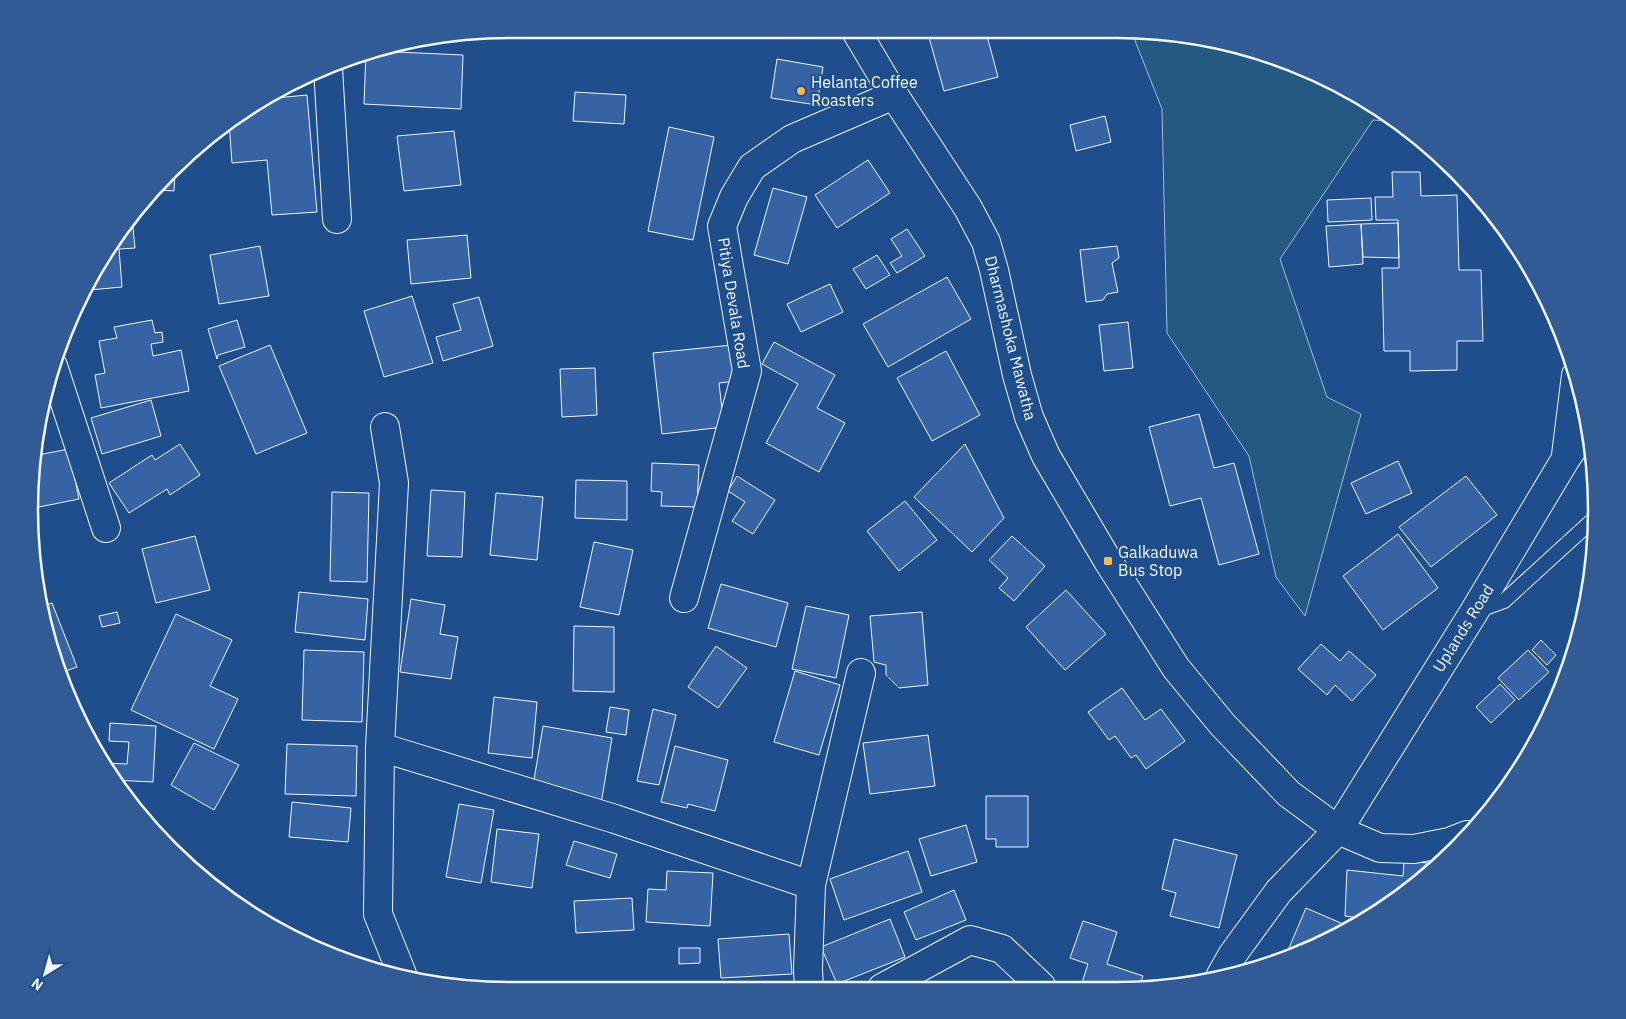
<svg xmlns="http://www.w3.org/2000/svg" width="1626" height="1019" font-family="'IBM Plex Sans',sans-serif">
	<rect width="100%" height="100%" fill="#1f4e8c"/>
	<path fill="#245a82" stroke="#a8bbd7" d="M1132,33h47l122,32 88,52v4l-16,-1 -93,139 47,138 34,17 -56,202 -29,-39 -27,-121 -82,-123 -5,-224z"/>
	<path fill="#3563a3" stroke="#f2f6ff" d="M937,31l49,1 12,45 -54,14 -16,-57z
		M374,51l89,4 -2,54 -97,-5 2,-52z
		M777,59l46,8 -6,38 -46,-7z
		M575,92l51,3 -2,29 -51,-3z
		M307,95l10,117 -45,3 -5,-55 -35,3 -3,-41 13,-12 23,-11z
		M1105,116l6,26 -35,9 -6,-26z
		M669,127l45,10 -21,103 -45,-9z
		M454,131l7,54 -57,6 -7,-55z
		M868,160l22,33 -53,35 -22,-33z
		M1392,172h28l1,24 36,-1 2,75h22l2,71h-26v29l-47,1v-20h-26l-2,-83h17l-1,-48h-22l-1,-23h18z
		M175,173l-1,18 -17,-1z
		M773,188l34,9 -19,67 -34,-9z
		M1371,198l1,22 -44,2 -1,-22z
		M128,218h4l3,30 -16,1 3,38 -33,3z
		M1398,223l1,35 -36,-1 -2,-33z
		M1361,224l2,40 -34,3 -3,-41z
		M907,229l18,27 -28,17 -7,-10 12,-7 -11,-17z
		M467,235l4,43 -60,6 -4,-44z
		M260,246l9,50 -50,8 -9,-49z
		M1117,246l2,12 -7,5 6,29 -11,2 -4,6 -17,2 -6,-52z
		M877,255l13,20 -24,14 -13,-20z
		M947,277l24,42 -83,48 -25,-43z
		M830,284l13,28 -42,20 -14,-28z
		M412,296l21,67 -49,14 -20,-66z
		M479,297l14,49 -50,15 -7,-24 25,-7 -8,-26z
		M152,320l3,13 7,-1 1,10 -12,2 2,12 28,-6 8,41 -88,17 -6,-33 10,-2 -6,-32 18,-3 -3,-11z
		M237,320l8,27 -27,8 -1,4 -9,-30z
		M1128,322l5,46 -29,3 -5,-46z
		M774,342l61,33 -18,33 28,15 -26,49 -53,-29 32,-59 -36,-20z
		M270,345l37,88 -51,21 -37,-88z
		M732,345l5,36 -18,2 5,44 -62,7 -9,-81z
		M946,351l34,64 -48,26 -35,-63z
		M595,368l2,47 -35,2 -2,-48z
		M151,400l10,36 -59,18 -11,-36z
		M1199,414l15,54 20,-5 25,91 -40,11 -18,-67 -31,8 -21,-79z
		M180,444l20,31 -30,20 -3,-6 -38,24 -20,-30 43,-28 3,5z
		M965,444l39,74 -32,34 -58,-55z
		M69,449l10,50 -50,10 9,-54z
		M1398,461l14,32 -46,21 -15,-31z
		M652,463l47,2 -2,42 -36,-1 1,-14 -11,-1z
		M737,476l38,24 -22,34 -21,-13 13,-19 -17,-11z
		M1466,476l31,39 -66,52 -32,-40z
		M576,480l51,1v39l-52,-2z
		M431,490l34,2 -3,65 -35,-1z
		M332,492l37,1 -2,89 -37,-1z
		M496,493l47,4 -6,63 -47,-5z
		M905,501l32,39 -38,31 -32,-40z
		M1398,534l40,54 -55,42 -40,-54z
		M195,536l15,54 -54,13 -14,-54z
		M1012,536l33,30 -31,35 -15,-13 9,-10 -19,-18z
		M594,542l39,8 -14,65 -39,-8z
		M721,584l67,19 -12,44 -68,-19z
		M1066,590l40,44 -41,36 -39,-43z
		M299,592l69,7 -3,41 -70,-8z
		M411,599l34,6 -5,29 18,3 -7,42 -51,-7z
		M52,603l25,64 -14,5 -18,-38 -3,-27z
		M806,606l43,9 -13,63 -44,-9z
		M117,612l3,11 -18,4 -3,-11z
		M922,612l6,73 -29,3 -13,-13v-10l-12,-3 -4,-46z
		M176,614l56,26 -22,46 28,13 -24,50 -83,-39z
		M574,626l40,1v65l-41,-1z
		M1541,640l15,15 -9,10 -15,-15z
		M1321,644l19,17 9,-10 27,24 -24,26 -17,-16 -8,10 -29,-26z
		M716,646l31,22 -29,40 -30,-21z
		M304,650l60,2 -2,70 -60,-2z
		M1528,650l21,22 -30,28 -21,-22z
		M795,671l45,14 -21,70 -45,-13z
		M1500,684l15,16 -24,23 -15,-16z
		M1122,688l23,32 16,-11 24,32 -39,28 -10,-14 -5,3 -16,-22 -6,4 -21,-28z
		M494,697l43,5 -5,56 -44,-5z
		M610,707l19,3 -3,25 -20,-3z
		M653,709l23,6 -17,70 -22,-4z
		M110,723l46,3 -3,56 -40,-2 -3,-3 -6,-14 23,1 2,-22 -20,-1z
		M543,726l69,12 -11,66 -69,-12z
		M928,735l7,51 -65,8 -7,-51z
		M194,743l45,22 -25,45 -43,-25z
		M287,744l70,2 -1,50 -71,-2z
		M675,746l53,14 -13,51 -27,-7 -1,4 -26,-6z
		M986,796h42v51h-32v-8h-10z
		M292,802l59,6 -3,34 -59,-5z
		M459,804l35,6 -13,73 -35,-6z
		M966,825l11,37 -46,14 -12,-37z
		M497,829l42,5 -7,54 -41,-6z
		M1174,839l63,16 -18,73 -49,-12 6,-23 -14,-4z
		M574,841l43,13 -7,24 -44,-13z
		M908,851l14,41 -78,28 -14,-41z
		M1404,861l35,3 -6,7 -67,48 -21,-3 2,-46 56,6z
		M667,871l46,2 -3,53 -64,-4 2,-33 18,1z
		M954,890l12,30 -50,20 -12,-28z
		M632,898l2,32 -58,3 -2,-32z
		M1306,908l44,19 -1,2 -63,26z
		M890,919l15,38 -68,27 -16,-37z
		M1083,921l34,11 -10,32 36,12 -5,13h-58l8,-25 -18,-6z
		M789,934l3,40 -71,4 -3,-39z
		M679,948h21v15l-21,1z
		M971,983l19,6 -20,-1z"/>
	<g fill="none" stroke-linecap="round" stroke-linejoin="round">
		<g stroke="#f2f6ff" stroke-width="16">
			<path id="lane" d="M1477,611l27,-10 91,-83"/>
		</g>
		<g stroke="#f2f6ff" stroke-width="30">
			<path id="street" d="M328,68l9,151
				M53,366l53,162
				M385,427l9,56 -14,264 -2,167 24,60
				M1566,455l10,-80
				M684,598l63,-227 -25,-145 12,-29 18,-30 40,-28 102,-44
				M380,747l235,72 196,66
				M1338,830l136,-218 91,-152 23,-34
				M809,988l-1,-19 3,-84 50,-212
				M882,988l88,-48 32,9 39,37 -1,3"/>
		</g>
		<g stroke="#f2f6ff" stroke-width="30">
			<path id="secondary" d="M1220,977l13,-23 46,-63 59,-61"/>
		</g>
		<g stroke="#f2f6ff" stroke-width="30">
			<path id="primary" d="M856,31l38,64 74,113 18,34 8,28 23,105 12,42 17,39 62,105 68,107 46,56 67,70 49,36 42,18 34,1 35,-7 18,-7"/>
		</g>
		<use href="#lane" stroke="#1f4e8c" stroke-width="14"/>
		<use href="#street" stroke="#1f4e8c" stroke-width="28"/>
		<use href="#secondary" stroke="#1f4e8c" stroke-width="28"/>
		<use href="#primary" stroke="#1f4e8c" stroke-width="28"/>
	</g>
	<g fill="#ffb74d" stroke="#1f4e8c" stroke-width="2">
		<circle cx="801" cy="91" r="5"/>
		<rect x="1103" y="556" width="10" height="10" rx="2.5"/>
	</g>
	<g text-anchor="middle" stroke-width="4" stroke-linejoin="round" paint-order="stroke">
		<g font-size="16" fill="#f2f6ff" stroke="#1f4e8c" text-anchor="start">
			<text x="811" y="88">Helanta Coffee<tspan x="811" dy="18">Roasters</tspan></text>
			<text x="1118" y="558">Galkaduwa<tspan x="1118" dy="18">Bus Stop</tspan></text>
		</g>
		<g font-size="16" fill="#f2f6ff" stroke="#1f4e8c">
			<text transform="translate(734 303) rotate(81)" y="6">Pitiya Devala Road</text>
			<text transform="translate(1011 338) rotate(76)" y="6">Dharmashoka Mawatha</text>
			<text transform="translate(1463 628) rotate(-58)" y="6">Uplands Road</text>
		</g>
	</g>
	<path d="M0 0H1626V1019H0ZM510 38H1116A472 472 0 0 1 1588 510V510A472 472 0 0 1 1116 982H510A472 472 0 0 1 38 510V510A472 472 0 0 1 510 38Z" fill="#305b95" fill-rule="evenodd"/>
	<path fill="none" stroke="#f2f6ff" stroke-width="2.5" d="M510 38H1116A472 472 0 0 1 1588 510V510A472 472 0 0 1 1116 982H510A472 472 0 0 1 38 510V510A472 472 0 0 1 510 38Z"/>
	<g transform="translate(45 974) rotate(217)" stroke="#1f4e8c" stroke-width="4" paint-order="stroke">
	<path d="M0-4L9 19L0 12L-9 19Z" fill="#f2f6ff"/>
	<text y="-8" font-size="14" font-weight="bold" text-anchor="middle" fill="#f2f6ff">N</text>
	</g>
</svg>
